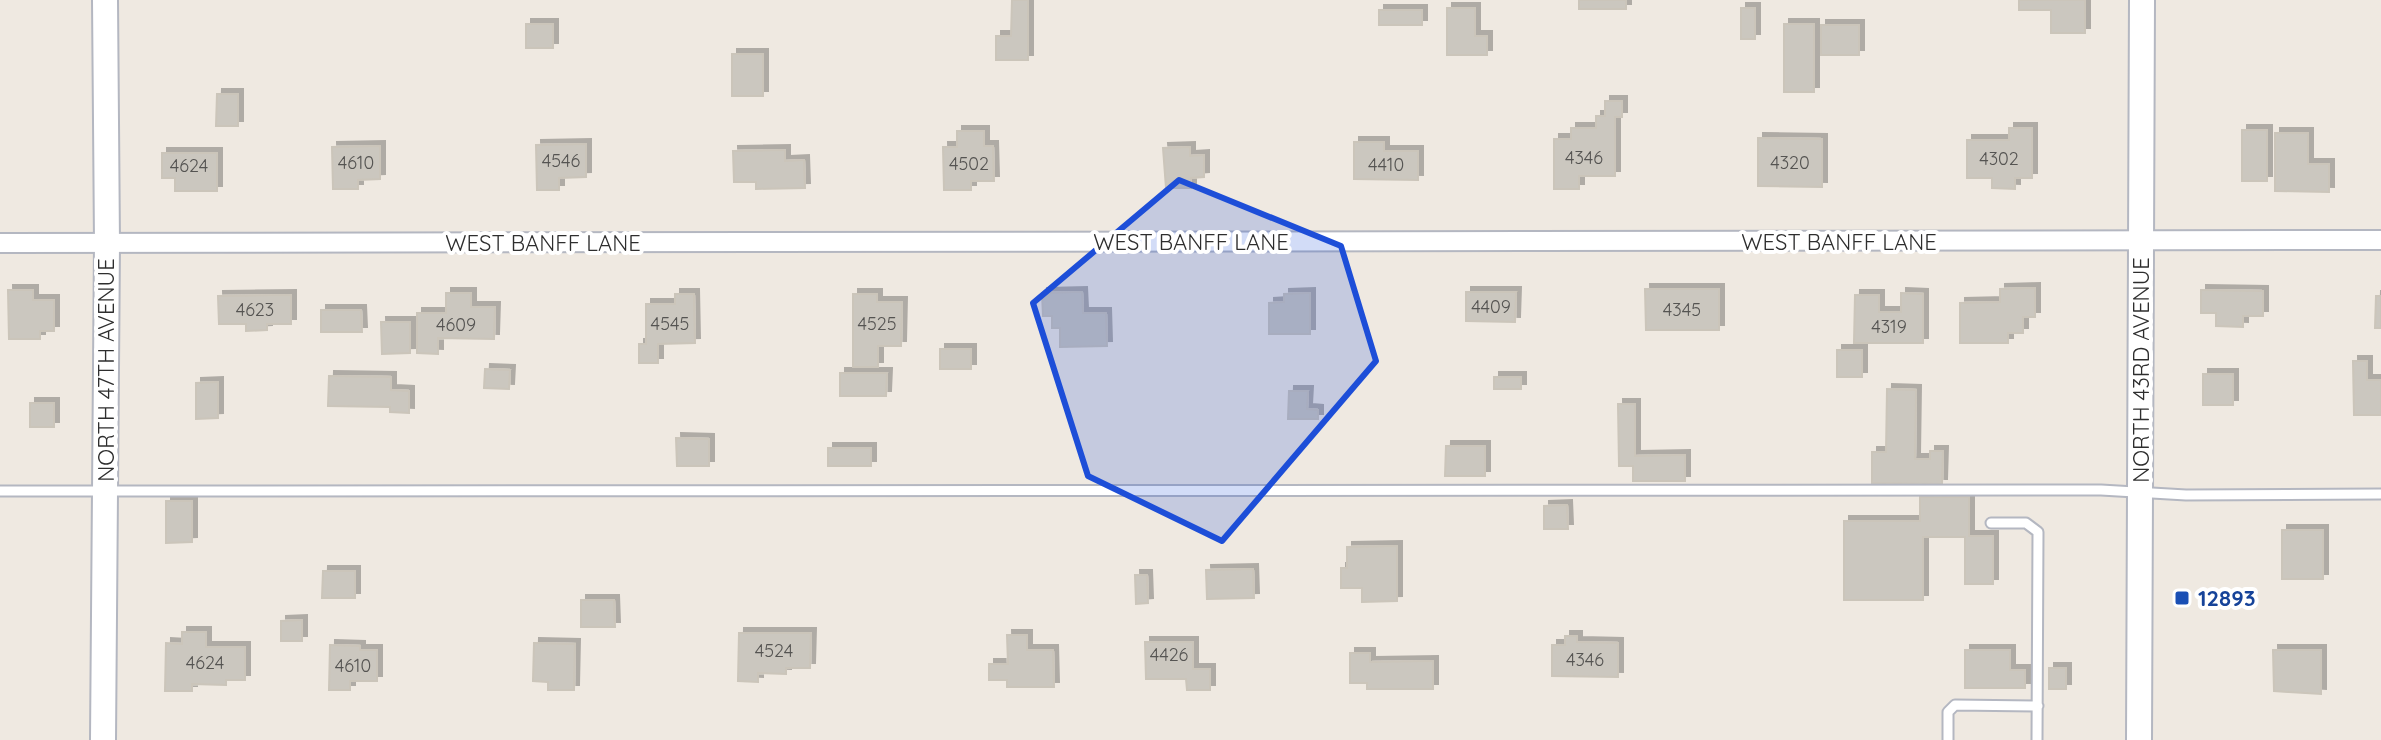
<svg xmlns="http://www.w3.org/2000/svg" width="2381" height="740" font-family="Quicksand,sans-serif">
	<defs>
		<filter id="shadow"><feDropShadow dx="5" dy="-5" stdDeviation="0" flood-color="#0004"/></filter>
	</defs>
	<rect width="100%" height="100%" fill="#efe9e1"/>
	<path fill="#cbc7bf" stroke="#cbc5ba" stroke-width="2" filter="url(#shadow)" d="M1012,0h16v60h-32v-24h15z
		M1579,0h47v9h-47z
		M2019,0h66v33h-34v-23h-32z
		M1447,8h28v28h12v19h-40z
		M1741,8h14v31h-14z
		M1379,10h43v15h-43z
		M526,24h27v24h-27z
		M1784,24h30v68h-30z
		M1821,25h38v30h-38z
		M732,54h31v42h-31z
		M217,94h21v32h-22z
		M1605,101h17v16h-7v59h-36v13h-25v-50h17v-11h25v-12h9z
		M2009,128h23v50h-17v11l-23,-1v-10h-25v-38h42z
		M2242,130h25v51h-25z
		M957,131h27v15h9l1,35h-23v9h-27l-1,-43h14z
		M2275,133h33v31h21v28l-54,-1z
		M1758,138l64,1v48l-64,-1z
		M1354,142h30v9h34v29l-64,-1z
		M586,144v33l-27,1v12h-22l-1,-45z
		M380,146v33l-22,1v9h-25l-1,-42z
		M1190,147v9l14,-1v22l-13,1v10h-25l-3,-40z
		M785,150v11l19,-1 1,28 -49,1v-7h-22l-1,-31z
		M162,153h55v38h-42v-13h-13z
		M2035,288v29h-12v16h-15v10h-48v-40l40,-1v-13z
		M1645,289h74v41h-73z
		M8,290h25v10h21v31h-14v8h-31z
		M2201,290l62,1v25h-20v11l-27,-1v-13h-15z
		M1082,292l1,21h23l1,33 -47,1v-19h-8v-12h-9l-1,-23z
		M1466,292h50l-1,30 -49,-1z
		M446,293h25v14h24l-1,32 -56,-1v16l-21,-1v-40h29z
		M1310,293v41h-41v-31l15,-1v-8z
		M1901,293l22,1v49h-69l1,-48h24v17h22z
		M675,294h19l1,49 -37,1v19h-19v-19h7v-40h29z
		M853,294h24v8h25l-1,44h-23v21h-25z
		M291,295v29h-24v6l-21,1v-7h-27l-1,-28z
		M2376,296h5v32h-6z
		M321,310h40l1,22h-41z
		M381,322h29v31l-28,1z
		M940,349h31v20h-31z
		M1837,350h25v27h-25z
		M2353,361h14v19h14v35h-27z
		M485,369l25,1 -1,19 -25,-1z
		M840,373h47l-1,23h-46z
		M2203,374h30v31h-30z
		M329,376l62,1v13l18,1v22l-19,-1v-5l-62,-1z
		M1494,377h27v12h-27z
		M218,382v36l-22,1v-36z
		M1887,389l29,1 -1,69h15v-8h13l-1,33 -70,-1v-31h14z
		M1289,391h19l-1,18 11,1v9h-30z
		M30,403h24v24h-24z
		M1618,404h17v52l50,-1v26h-52v-15h-14z
		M676,438l33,1v27h-32z
		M1446,446h39v30h-40z
		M828,448h43v18h-43z
		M1920,497h49v39h24v48h-28v-47h-42v63h-79v-79h76z
		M166,501h26v41l-26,1z
		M1567,505l1,24h-24v-23z
		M2282,530h41v49h-41z
		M1397,546v55l-35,1v-14h-21v-20h6v-21z
		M1253,569l1,29 -47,1 -1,-29z
		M323,571h32v27h-33z
		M1135,575h12l1,28 -12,1z
		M581,600h33l1,27h-34z
		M302,620v21h-21v-20z
		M182,632h24v15h39v33h-19v5l-34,-1v7h-27l1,-48 16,1z
		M739,633h72l-1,35h-24v6l-28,-1v9l-20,-1z
		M1007,635h20v15h26l1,37h-47v-7h-18v-16h19z
		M1565,636h12v6l41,1v34l-66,-1v-31h13z
		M1145,642h48v27h17v21h-23l-1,-11h-40z
		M534,643l41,1 -1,46h-26v-8l-15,-1z
		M330,645l30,1v4h17v31h-27v9h-21z
		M1965,650h45v20h15v18h-60z
		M2273,650h48v44l-47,-3z
		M1350,653h20v9l63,-1v28h-66v-6h-17z
		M2049,668h17v21h-17z"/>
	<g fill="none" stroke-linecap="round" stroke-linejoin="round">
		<g stroke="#b4b7c1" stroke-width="13">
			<path id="lane" d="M0,491l2101,-1 85,5 195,-1
				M1991,523h35l12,9 -1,208
				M1948,740v-28l7,-7 83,1"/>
		</g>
		<g stroke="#b4b7c1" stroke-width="22">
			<path id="street" d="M0,243l2381,-3"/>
		</g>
		<g stroke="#b4b7c1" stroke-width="28">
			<path id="secondary" d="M103,740l4,-497 -2,-243
				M2139,740l3,-740"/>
		</g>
		<use href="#lane" stroke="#fff" stroke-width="9"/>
		<use href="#street" stroke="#fff" stroke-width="18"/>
		<use href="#secondary" stroke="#fff" stroke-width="24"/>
	</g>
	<path fill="#1d4ed8" fill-opacity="0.2" stroke="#1d4ed8" stroke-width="6" stroke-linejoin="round" d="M1179,180l162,66 35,115 -154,180 -134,-65 -55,-173z"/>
	<rect fill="#1a4fb4" stroke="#fff" stroke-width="3" x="2174" y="590" width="16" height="16" rx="4"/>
	<g text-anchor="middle" stroke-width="8" stroke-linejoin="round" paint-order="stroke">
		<g font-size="18" fill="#555452">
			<text x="1584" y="164">4346</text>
			<text x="1999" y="165">4302</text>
			<text x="561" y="167">4546</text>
			<text x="356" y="169">4610</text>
			<text x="1790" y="169">4320</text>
			<text x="969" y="170">4502</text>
			<text x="1386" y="171">4410</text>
			<text x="189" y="172">4624</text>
			<text x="1491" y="313">4409</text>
			<text x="255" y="316">4623</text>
			<text x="1682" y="316">4345</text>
			<text x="670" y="330">4545</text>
			<text x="877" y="330">4525</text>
			<text x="456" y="331">4609</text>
			<text x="1889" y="333">4319</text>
			<text x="774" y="657">4524</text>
			<text x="1169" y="661">4426</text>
			<text x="1585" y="666">4346</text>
			<text x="205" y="669">4624</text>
			<text x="353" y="672">4610</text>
		</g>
		<g font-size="22" fill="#2e2e2e" stroke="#fff">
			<text x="1191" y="250">WEST BANFF LANE</text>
			<text x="1839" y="250">WEST BANFF LANE</text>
			<text x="543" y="251">WEST BANFF LANE</text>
			<text transform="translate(106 370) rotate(-90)" y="8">NORTH 47TH AVENUE</text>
			<text transform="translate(2141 370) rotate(-90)" y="8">NORTH 43RD AVENUE</text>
		</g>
		<g font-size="22" font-weight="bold" fill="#164399" stroke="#fff" text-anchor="start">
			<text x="2198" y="606">12893</text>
		</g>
	</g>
</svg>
